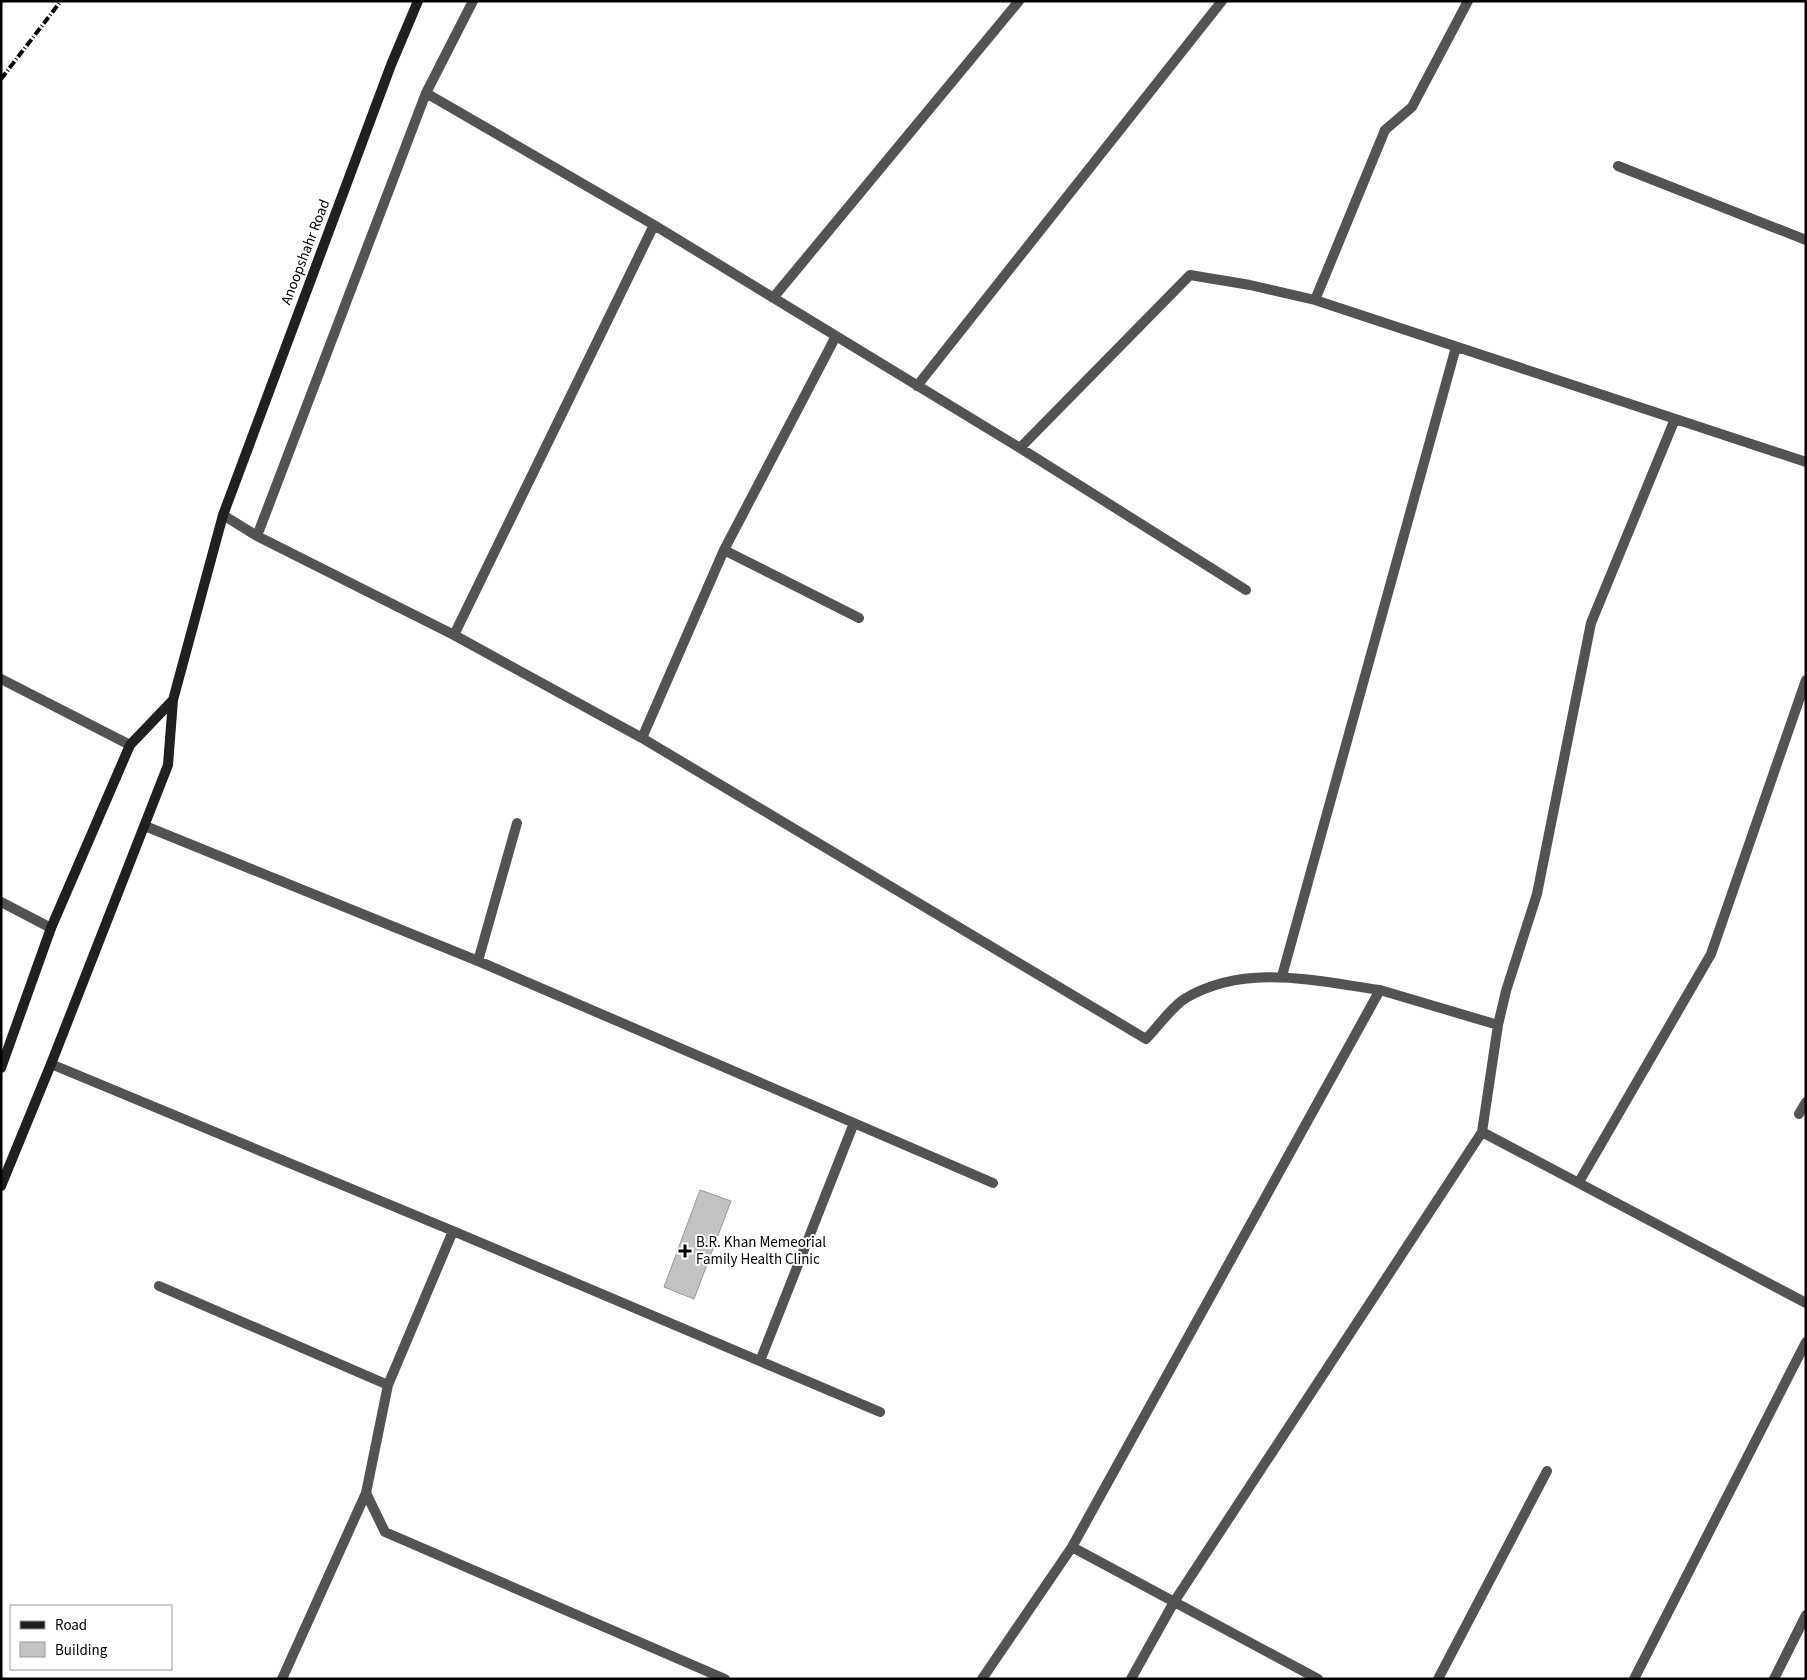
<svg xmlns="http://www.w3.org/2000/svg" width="1807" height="1680" font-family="'Source Sans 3',sans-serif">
	<rect width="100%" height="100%" fill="#fff"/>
	<path fill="#c3c3c3" stroke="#979797" d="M700,1190l31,11 -37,98 -30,-12z"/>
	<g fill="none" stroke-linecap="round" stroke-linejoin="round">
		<path stroke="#535353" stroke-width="10" d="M426,93l228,132 366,223 170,-173 60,10 65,15 491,162
			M1618,166l188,74
			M773,298l246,-297
			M1315,300l70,-170 27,-23 56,-106
			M917,386l305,-385
			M1020,448l226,142
			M223,515l34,21 197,99 188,103 504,301c11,-11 27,-34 40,-41 60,-35 129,-17 194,-8
			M257,536l169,-443 47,-92
			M724,550l135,68
			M454,635l200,-410
			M1,679l129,66
			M642,738l82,-188 112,-214
			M145,826l333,135 515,222
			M1,902l50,26
			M478,961l39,-138
			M1282,976l174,-629
			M51,1064l402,167 -65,154 -22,108 19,39 340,147
			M1799,1114l7,-12
			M1482,1132l16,-107 8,-34 31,-97 54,-271 84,-204
			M1579,1182l132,-228 95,-274
			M453,1231l427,181
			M159,1286l229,99
			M760,1361l94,-238
			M1072,1547l308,-557 118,35
			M282,1679l84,-186
			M982,1679l90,-132 246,132
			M1131,1679l43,-77 308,-470 324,171
			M1438,1679l109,-208
			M1634,1679l172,-337
			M1774,1679l32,-64"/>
		<path stroke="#202020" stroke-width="10" d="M1,1068l50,-140 79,-183 43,-45
			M1,1186l50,-122 117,-299 5,-65 50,-185 168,-450 27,-64"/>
		<path stroke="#000" stroke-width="4" stroke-dasharray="8 2.5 1 2.5" stroke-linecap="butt" d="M1,79l60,-78"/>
	</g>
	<path fill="#000" stroke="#fff" stroke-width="2" d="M682.5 1243.5h5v5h5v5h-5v5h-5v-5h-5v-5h5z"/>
	<g text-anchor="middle" stroke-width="4" stroke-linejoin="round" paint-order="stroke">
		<g font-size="15" fill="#000" stroke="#fff">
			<text transform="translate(305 252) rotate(-69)" y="5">Anoopshahr Road</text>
		</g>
		<g font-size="15" fill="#000" stroke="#fff" text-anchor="start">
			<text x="696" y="1247">B.R. Khan Memeorial<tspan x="696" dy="17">Family Health Clinic</tspan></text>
		</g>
	</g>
	<rect width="1807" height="1680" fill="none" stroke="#000000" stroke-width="5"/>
	<rect x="10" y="1605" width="162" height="65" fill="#ffffff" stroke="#999999"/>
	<rect x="20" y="1621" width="25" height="8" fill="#202020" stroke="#999999"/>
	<text x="55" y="1630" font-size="15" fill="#000000">Road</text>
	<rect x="20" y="1642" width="25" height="15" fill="#c3c3c3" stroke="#999999"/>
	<text x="55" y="1655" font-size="15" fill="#000000">Building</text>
</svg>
